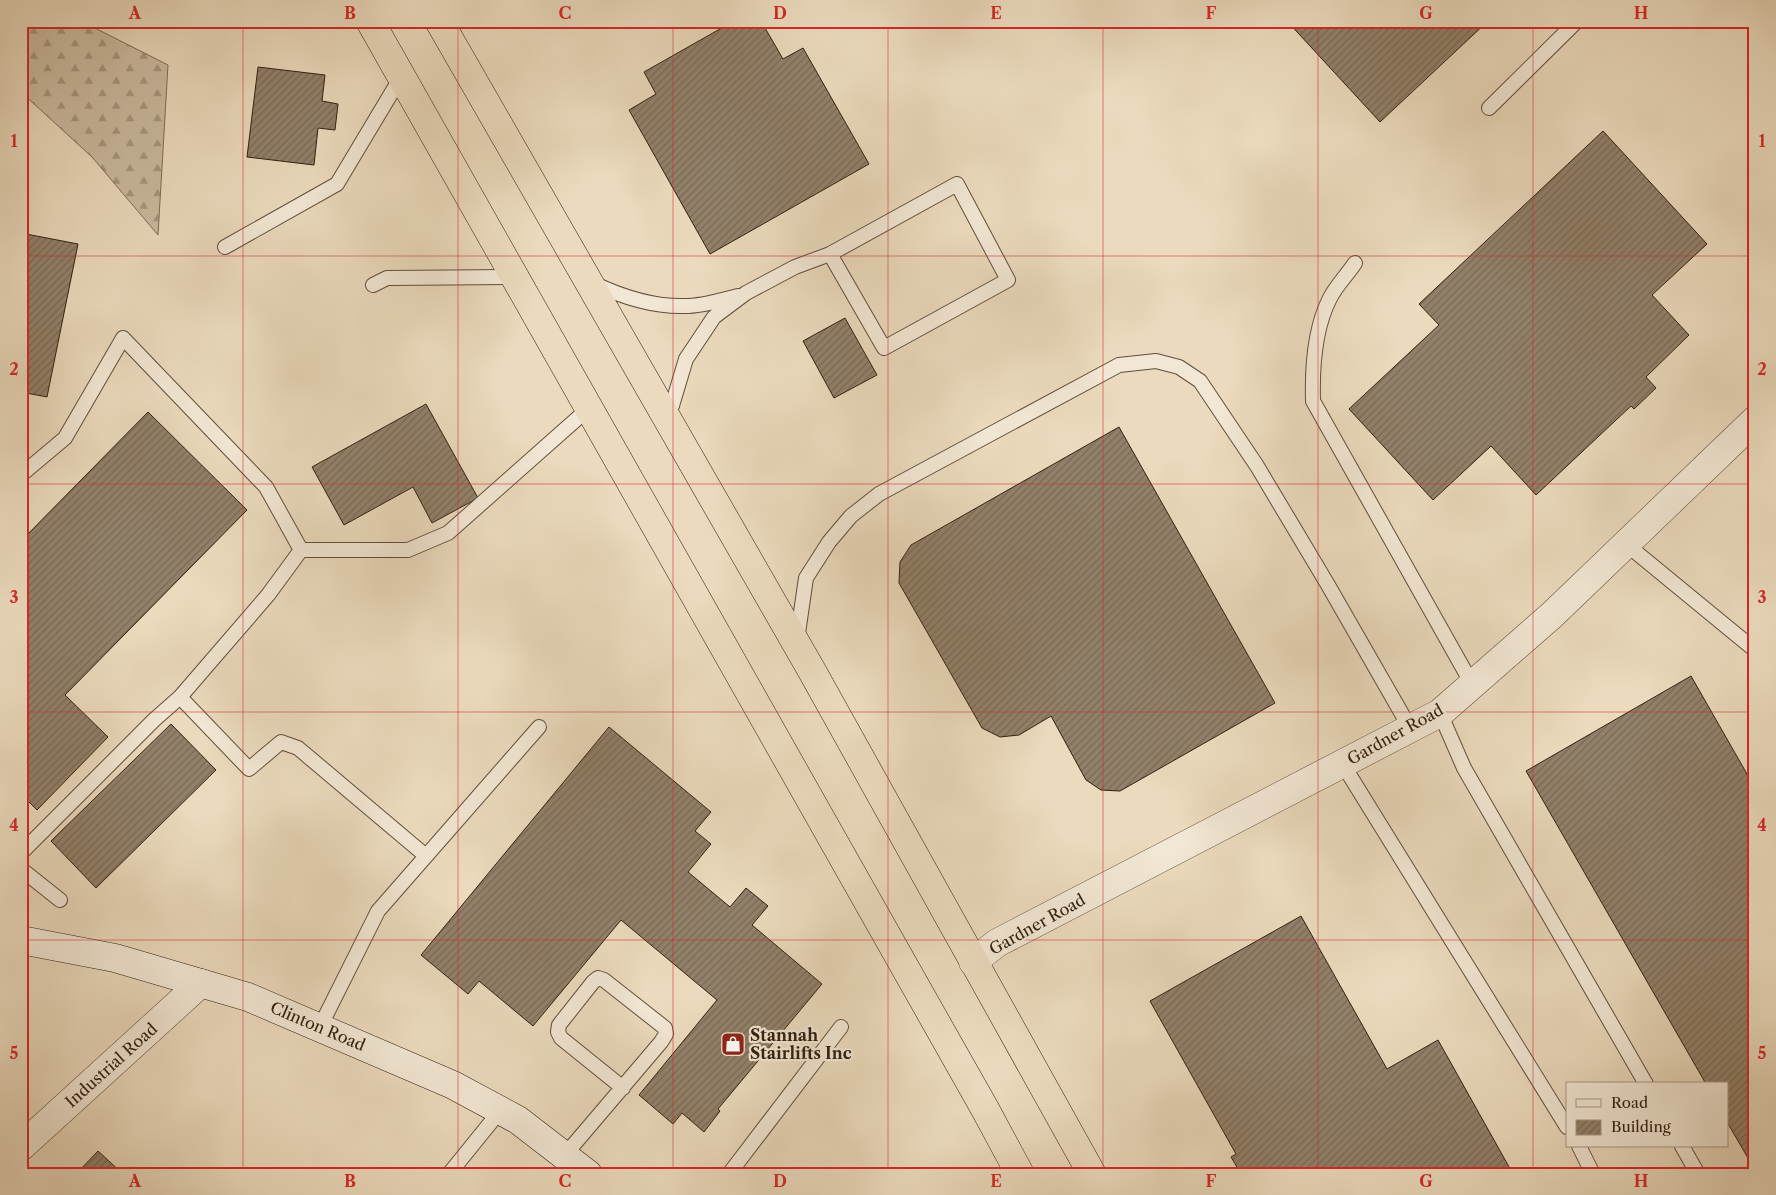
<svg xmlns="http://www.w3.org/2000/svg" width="1776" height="1195" font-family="'Libre Caslon Text',serif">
	<defs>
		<pattern id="forest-firs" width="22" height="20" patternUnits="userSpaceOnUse" patternTransform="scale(1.25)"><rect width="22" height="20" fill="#cbbaa0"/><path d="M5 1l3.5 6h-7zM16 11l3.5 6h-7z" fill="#a59781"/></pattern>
		<pattern id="building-hatch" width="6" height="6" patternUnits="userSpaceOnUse" patternTransform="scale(1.25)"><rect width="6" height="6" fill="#92816a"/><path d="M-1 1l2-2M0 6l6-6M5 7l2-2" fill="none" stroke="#786956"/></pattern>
	</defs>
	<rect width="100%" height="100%" fill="#ebdabd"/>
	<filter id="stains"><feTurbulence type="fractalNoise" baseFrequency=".004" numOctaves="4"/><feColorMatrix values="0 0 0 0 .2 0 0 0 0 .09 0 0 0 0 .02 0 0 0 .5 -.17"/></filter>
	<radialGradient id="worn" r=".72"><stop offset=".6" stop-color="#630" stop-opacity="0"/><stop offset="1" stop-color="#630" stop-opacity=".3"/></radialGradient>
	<path fill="url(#forest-firs)" stroke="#7e6d58" d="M21,21h65l1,3 81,41 -10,170 -66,-78 -71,-65z"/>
	<path fill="url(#building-hatch)" stroke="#312011" d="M734,21h27l22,38 20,-11 66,116 -159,90 -81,-144 27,-16 -12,-22z
		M1287,21h201l-108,101z
		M258,67l67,8 -3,26 16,3 -3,26 -17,-2 -4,37 -67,-8z
		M1603,131l104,113 -55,51 37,40 -43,42 10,11 -22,21 -3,-3 -95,89 -45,-49 -58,54 -84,-91 90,-84 -20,-21z
		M21,233l57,11 -31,153 -26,-5z
		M845,318l32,57 -43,23 -31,-57z
		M426,404l52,94 -46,25 -19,-36 -69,38 -32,-58z
		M148,412l99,98 -182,185 43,42 -71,73 -16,-16v-253z
		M1119,427l156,276 -155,88 -19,-1 -15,-10 -35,-64 -32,19 -19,2 -18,-9 -83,-145 1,-21 11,-17z
		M1691,676l64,112v382l-28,-48v-38h-21l-180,-313z
		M171,724l45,46 -120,118 -45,-47z
		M609,727l102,85 -16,19 16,13 -23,28 42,35 16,-19 22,18 -16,19 70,59 -104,125 2,2 -16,21 -22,-19 -9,11 -34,-29 78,-95 -96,-80 -88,106 -54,-45 -11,13 -47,-39z
		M1301,916l86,153 51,-29 75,134h-272l-10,-17 5,-3 -86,-153z
		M98,1151l25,23h-47z"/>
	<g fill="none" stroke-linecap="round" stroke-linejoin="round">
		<g stroke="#604e3c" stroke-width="16">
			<path id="lane" d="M1489,108l88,-87
				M225,247l112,-63 64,-107
				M1355,263c-8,12 -19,23 -25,35 -16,31 -18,69 -17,103l159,283
				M593,283c29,14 59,24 92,23 18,0 36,-6 53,-10
				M373,285l14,-7 126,-1
				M668,419l18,-60 28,-42 32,-24 49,-26 35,-13 127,-70 51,96 -124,68 -54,-94
				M21,475l44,-37 58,-100 143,149 35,63 -33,45 -88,102 -26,23 -133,133
				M1626,544l129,106
				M301,550h107l40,-17 140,-124
				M797,640l9,-62 23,-36 22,-26 28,-22 240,-129 37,-4 23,6 21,14 57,85 71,119 82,143
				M180,697l69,72 32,-27 17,6 128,108
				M1440,713l24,55 182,316
				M1342,763l225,364
				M21,869l39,31
				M320,1027l58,-116 161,-184
				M1579,1146l14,28
				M1682,1146l16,28
				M564,1156l97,-114 5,-8 -1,-6 -61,-48 -6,-2 -5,4 -34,43 -1,7 3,6 62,50
				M449,1174l51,-63
				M729,1174l112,-147"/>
		</g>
		<g stroke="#604e3c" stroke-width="29">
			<path id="street" d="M973,962l24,-19 443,-230 112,-98 203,-195
				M21,1147l180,-164"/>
		</g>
		<g stroke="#312011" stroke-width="29">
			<path id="secondary" d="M21,940l94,18 133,39 205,88 65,35 70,54"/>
		</g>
		<g stroke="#312011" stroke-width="29">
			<path id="highway" d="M370,21l615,1088 35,65
				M439,21l373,650 280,503"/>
		</g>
		<use href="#lane" stroke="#f2e7d4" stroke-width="14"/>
		<use href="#street" stroke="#f2e7d4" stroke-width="28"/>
		<use href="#secondary" stroke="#f2e7d4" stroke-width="28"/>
		<use href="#highway" stroke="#ebdabd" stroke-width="28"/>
	</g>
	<path fill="none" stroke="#d62828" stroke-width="1" stroke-opacity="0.55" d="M243,21v1153M458,21v1153M673,21v1153M888,21v1153M1103,21v1153M1318,21v1153M1533,21v1153M21,256h1734M21,484h1734M21,712h1734M21,940h1734"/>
	<defs>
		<g id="shop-square" transform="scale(1.25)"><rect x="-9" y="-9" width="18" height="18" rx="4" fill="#8f2418" stroke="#f2e7d4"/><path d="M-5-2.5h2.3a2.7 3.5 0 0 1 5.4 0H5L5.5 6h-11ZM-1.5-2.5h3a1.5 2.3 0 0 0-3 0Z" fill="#fff"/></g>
	</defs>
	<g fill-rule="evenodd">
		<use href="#shop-square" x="733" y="1044"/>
	</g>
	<g text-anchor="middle" stroke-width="4.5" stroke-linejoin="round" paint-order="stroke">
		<g font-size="16" fill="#312011" stroke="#f2e7d4">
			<text transform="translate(1395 734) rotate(-29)" y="6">Gardner Road</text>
			<text transform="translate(1037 924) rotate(-29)" y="6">Gardner Road</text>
			<text transform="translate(318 1026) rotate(23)" y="6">Clinton Road</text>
			<text transform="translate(111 1065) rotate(-42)" y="6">Industrial Road</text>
		</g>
		<g font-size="16" font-weight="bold" fill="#312011" stroke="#f2e7d4" text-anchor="start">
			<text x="750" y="1041">Stannah<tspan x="750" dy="18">Stairlifts Inc</tspan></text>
		</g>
	</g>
	<rect width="1776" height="1195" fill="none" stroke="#ebdabd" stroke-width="55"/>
	<rect x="1566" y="1082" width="162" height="65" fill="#f2e7d4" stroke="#a59786"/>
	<rect x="1576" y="1099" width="25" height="8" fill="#f2e7d4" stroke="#a59786"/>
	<text x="1611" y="1108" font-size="15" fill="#312011">Road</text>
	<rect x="1576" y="1120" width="25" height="15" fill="url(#building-hatch)" stroke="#a59786"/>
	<text x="1611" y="1132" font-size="15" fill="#312011">Building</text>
	<rect x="28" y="28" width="1720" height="1140" fill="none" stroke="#d62828" stroke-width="2"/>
	<g font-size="16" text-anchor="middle" font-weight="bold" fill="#d62828">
		<text x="135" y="19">A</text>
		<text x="350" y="19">B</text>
		<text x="565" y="19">C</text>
		<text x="780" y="19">D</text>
		<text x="996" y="19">E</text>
		<text x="1211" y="19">F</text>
		<text x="1426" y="19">G</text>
		<text x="1641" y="19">H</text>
		<text x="14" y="147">1</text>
		<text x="1762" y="147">1</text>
		<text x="14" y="375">2</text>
		<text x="1762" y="375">2</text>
		<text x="14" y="603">3</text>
		<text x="1762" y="603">3</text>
		<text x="14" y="831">4</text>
		<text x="1762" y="831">4</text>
		<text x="14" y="1059">5</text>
		<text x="1762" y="1059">5</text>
		<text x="135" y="1187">A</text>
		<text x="350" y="1187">B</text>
		<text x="565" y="1187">C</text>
		<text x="780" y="1187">D</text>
		<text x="996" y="1187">E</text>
		<text x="1211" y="1187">F</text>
		<text x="1426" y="1187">G</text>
		<text x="1641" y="1187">H</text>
	</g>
	<rect width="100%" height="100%" filter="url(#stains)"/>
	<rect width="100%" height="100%" fill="url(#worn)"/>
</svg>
